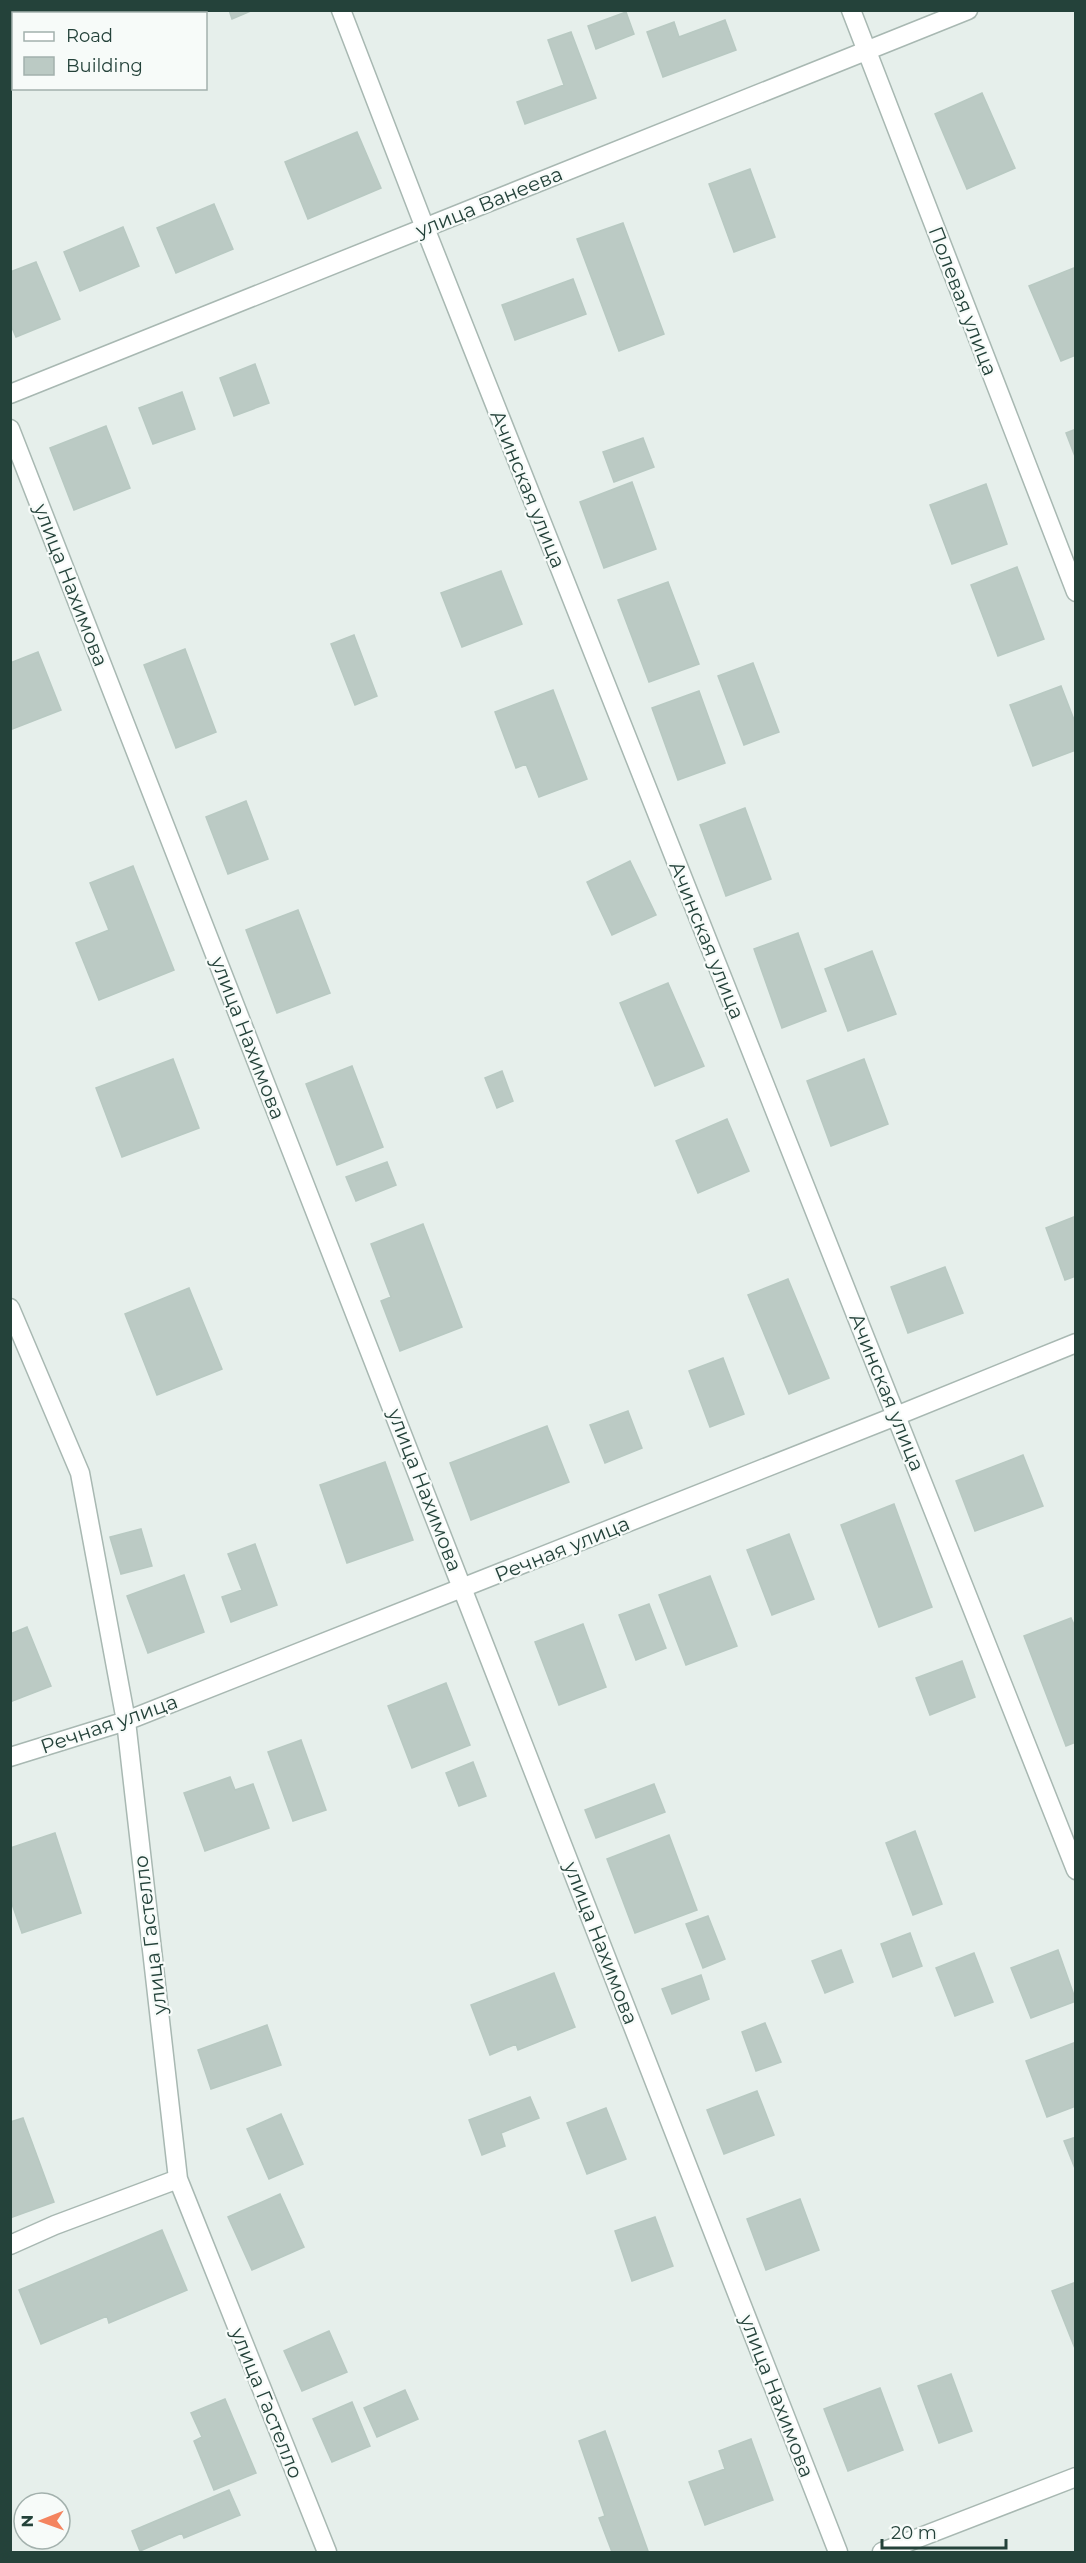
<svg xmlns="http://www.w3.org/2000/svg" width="1086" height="2563" font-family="Montserrat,sans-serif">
	<rect width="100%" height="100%" fill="#e6efeb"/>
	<path fill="#bbcac4" stroke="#b8c9c2" stroke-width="1.5" d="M229,10h24l-21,9z
		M626,12l8,22 -38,15 -8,-23z
		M725,20l11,30 -73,27 -16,-45 27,-10 5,15z
		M571,32l25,66 -71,26 -8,-22 47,-17 -16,-45z
		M982,93l33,75 -48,21 -32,-75z
		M357,132l24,56 -73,31 -23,-57z
		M750,169l25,68 -41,15 -25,-68z
		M214,204l19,45 -57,24 -19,-45z
		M623,223l41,111 -45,17 -42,-112z
		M123,227l16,39 -59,25 -16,-39z
		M36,262l24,57 -44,18 -6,-14v-51z
		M1076,267v88l-15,6 -32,-75z
		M573,279l13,35 -71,26 -13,-35z
		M255,364l14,39 -35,13 -14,-38z
		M182,392l13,37 -42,15 -14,-36z
		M106,426l24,62 -56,22 -24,-62z
		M1076,429v30l-10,-26z
		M643,438l11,29 -40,15 -11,-30z
		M632,482l24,67 -52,19 -24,-66z
		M986,484l21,60 -55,20 -22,-59z
		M1017,567l27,72 -46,17 -27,-71z
		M501,571l21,53 -60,23 -21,-54z
		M668,582l31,82 -50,18 -31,-82z
		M354,635l23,61 -22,9 -24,-61z
		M185,649l31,83 -40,16 -32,-83z
		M38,652l23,58 -51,20v-67z
		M753,663l26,69 -35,13 -26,-69z
		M1061,686l15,39v25l-43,16 -23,-61z
		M553,690l34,89 -48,18 -13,-33 -10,4 -21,-56z
		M699,691l26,72 -47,17 -26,-72z
		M246,801l22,58 -40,15 -22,-57z
		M745,808l26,71 -45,17 -26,-71z
		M630,861l26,54 -44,20 -25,-53z
		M133,866l41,104 -75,30 -23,-57 33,-13 -19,-47z
		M298,910l32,83 -53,20 -31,-83z
		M798,933l28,78 -44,17 -28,-79z
		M872,951l24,63 -48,17 -23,-62z
		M668,983l36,83 -49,20 -35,-83z
		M173,1059l26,69 -77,29 -26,-69z
		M864,1059l24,65 -57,22 -24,-65z
		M352,1066l31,81 -46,18 -31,-81z
		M502,1071l11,30 -16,7 -12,-30z
		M727,1119l22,52 -51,22 -22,-52z
		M387,1162l9,23 -40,16 -10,-24z
		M1076,1216v60l-11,4 -19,-52z
		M423,1224l39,103 -62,24 -19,-50 10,-4 -20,-53z
		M945,1267l18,46 -55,20 -17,-46z
		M788,1279l41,99 -40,16 -41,-99z
		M189,1288l33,81 -65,26 -32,-81z
		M723,1358l21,56 -34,13 -21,-56z
		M628,1411l14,37 -37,15 -15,-38z
		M547,1426l22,56 -98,38 -21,-57z
		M1023,1455l20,51 -68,25 -19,-50z
		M385,1462l28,78 -66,23 -27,-78z
		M894,1504l38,103 -53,20 -38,-102z
		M141,1529l11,37 -31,8 -11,-37z
		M789,1534l25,65 -42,16 -25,-65z
		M255,1544l22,61 -46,17 -9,-25 20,-7 -14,-36z
		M184,1575l20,57 -56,21 -21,-57z
		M710,1576l27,70 -51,19 -27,-70z
		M649,1604l17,44 -30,12 -17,-45z
		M1071,1618l5,11v113l-10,4 -42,-110z
		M583,1624l23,63 -47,18 -24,-63z
		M27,1627l24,59 -41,16v-68z
		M962,1661l13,36 -45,18 -14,-37z
		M446,1683l24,62 -58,23 -24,-62z
		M301,1740l25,70 -33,11 -25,-69z
		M473,1762l13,34 -27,10 -13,-33z
		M230,1777l5,13 18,-6 16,44 -64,23 -21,-58z
		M654,1784l11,28 -69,26 -11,-28z
		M915,1831l27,73 -29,11 -27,-72z
		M55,1833l26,80 -59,20 -12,-35v-50z
		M669,1835l28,75 -62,23 -28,-74z
		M708,1916l17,43 -22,9 -17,-44z
		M910,1933l12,33 -29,11 -12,-33z
		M841,1950l12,32 -28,11 -13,-32z
		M1058,1950l18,51 -45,17 -20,-50z
		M974,1953l19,49 -38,14 -19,-48z
		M554,1973l21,54 -57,23 -2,-6 -26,11 -19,-50z
		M701,1975l8,24 -37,15 -10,-25z
		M765,2023l16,39 -25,9 -14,-39z
		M267,2025l14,40 -70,24 -13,-39z
		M1076,2042v64l-29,11 -21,-56z
		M757,2091l17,44 -50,19 -17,-44z
		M530,2097l9,21 -38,15 4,13 -23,9 -13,-35z
		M606,2108l20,51 -39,15 -20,-51z
		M281,2114l22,50 -34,15 -22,-50z
		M23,2118l31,84 -44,16v-96z
		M1076,2137v34l-12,-30z
		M280,2194l24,53 -52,23 -24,-53z
		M800,2199l19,51 -53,20 -19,-51z
		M655,2217l18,49 -41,15 -17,-50z
		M162,2230l25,60 -78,33 -2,-7 -66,28 -22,-54z
		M1076,2282v69l-24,-60z
		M329,2331l18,41 -45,19 -18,-40z
		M951,2374l21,57 -33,12 -21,-57z
		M880,2388l23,62 -55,21 -24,-62z
		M405,2390l13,29 -41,18 -13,-29z
		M225,2399l31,74 -42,17 -20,-49 8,-4 -11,-24z
		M352,2402l18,44 -38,16 -19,-43z
		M605,2431l43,120 -3,1h-33l-13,-34 6,-2 -26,-75z
		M751,2439l22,61 -68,25 -16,-43 36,-13 -6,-18z
		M229,2490l11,25 -56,23 -2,-5 -42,18 -8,-20z"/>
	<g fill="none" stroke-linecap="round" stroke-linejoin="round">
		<g stroke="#a8b8b2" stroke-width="21">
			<path id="minor" d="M341,10l84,218 651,1642
				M851,10l225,582
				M10,394l958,-384
				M10,429l828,2123
				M10,1308l70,165 46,248 52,458 149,373
				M10,1757l116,-36 770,-305 180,-73
				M10,2245l45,-20 123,-46
				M882,2552l194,-75"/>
		</g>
		<use href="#minor" stroke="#fff" stroke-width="18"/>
	</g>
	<g text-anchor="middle" stroke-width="4.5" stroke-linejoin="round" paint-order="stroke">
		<g font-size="20" fill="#24423a" stroke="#f7fbf9">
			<text transform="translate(489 202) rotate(-22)" y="7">улица Ванеева</text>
			<text transform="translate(963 301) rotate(69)" y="7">Полевая улица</text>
			<text transform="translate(528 489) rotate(68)" y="7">Ачинская улица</text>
			<text transform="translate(71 585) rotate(69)" y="7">улица Нахимова</text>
			<text transform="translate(707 940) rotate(68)" y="7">Ачинская улица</text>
			<text transform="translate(248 1038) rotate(69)" y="7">улица Нахимова</text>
			<text transform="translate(887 1392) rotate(68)" y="7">Ачинская улица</text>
			<text transform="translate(425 1490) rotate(69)" y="7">улица Нахимова</text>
			<text transform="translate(562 1549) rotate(-22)" y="7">Речная улица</text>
			<text transform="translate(109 1724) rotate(-19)" y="7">Речная улица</text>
			<text transform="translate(150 1935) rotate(-97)" y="7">улица Гастелло</text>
			<text transform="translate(601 1943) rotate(69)" y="7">улица Нахимова</text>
			<text transform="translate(777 2396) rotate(69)" y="7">улица Нахимова</text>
			<text transform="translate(267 2403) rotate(68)" y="7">улица Гастелло</text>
		</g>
	</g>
	<rect width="1086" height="2563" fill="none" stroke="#24423a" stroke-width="24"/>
	<rect x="12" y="12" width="195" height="78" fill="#f7fbf9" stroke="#a3b1ad" stroke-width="1.5"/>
	<rect x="24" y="32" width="30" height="9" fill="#ffffff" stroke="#a3b1ad" stroke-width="1.5"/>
	<text x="66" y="42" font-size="18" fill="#24423a">Road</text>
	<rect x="24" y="57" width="30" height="18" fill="#bbcac4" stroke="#a3b1ad" stroke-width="1.5"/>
	<text x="66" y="72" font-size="18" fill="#24423a">Building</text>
	<g transform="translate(42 2521) rotate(269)"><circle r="28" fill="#f7fbf9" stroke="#a3b1ad" stroke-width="1.5"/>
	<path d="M0-4.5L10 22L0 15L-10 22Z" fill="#f4845f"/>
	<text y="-9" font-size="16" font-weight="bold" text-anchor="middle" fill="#24423a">N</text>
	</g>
	<path d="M882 2539v9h124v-9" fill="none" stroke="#24423a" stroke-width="3"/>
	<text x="891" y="2539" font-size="18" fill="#24423a" stroke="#f7fbf9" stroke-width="4.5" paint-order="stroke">20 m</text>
</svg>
